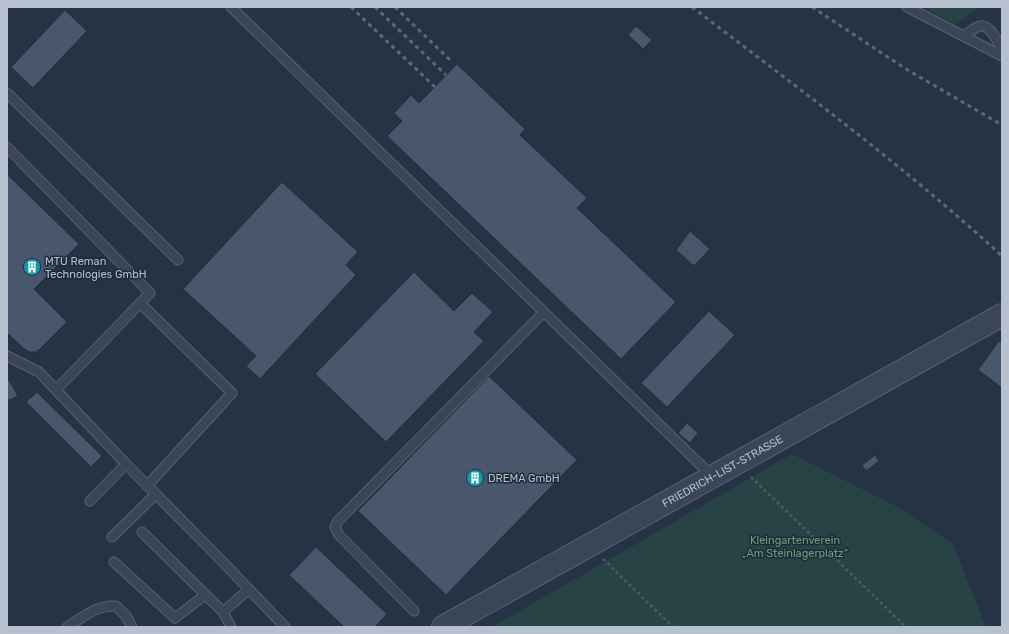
<svg xmlns="http://www.w3.org/2000/svg" width="1009" height="634" font-family="Rubik,sans-serif">
	<rect width="100%" height="100%" fill="#253345"/>
	<path fill="#274346" d="M924,7h56l-25,18z
		M792,454l104,52 57,38 33,83h-494z"/>
	<path fill="#49576c" stroke="#202c3c" d="M65,10l22,21 -54,57 -22,-21z
		M636,26l16,14 -9,9 -15,-14z
		M457,64l68,65 -5,6 67,63 -10,10 99,94 -55,57 -234,-223 15,-15 -8,-8 17,-18 8,8z
		M7,174l72,70 -45,45 33,33 -27,27 -4,3h-7l-6,-4 -16,-15z
		M282,182l76,70 -12,13 10,10 -96,104 -14,-13 10,-10 -73,-67z
		M690,231l20,18 -16,17 -18,-16z
		M414,272l40,39 18,-18 21,19 -19,20 10,9 -98,101 -71,-68z
		M709,311l26,24 -68,72 -26,-24z
		M999,341l3,2v45l-24,-18z
		M489,376l88,84 -131,135 -88,-84z
		M7,377l11,19 -8,4 -3,-1z
		M37,392l65,64 -11,11 -65,-65z
		M687,423l11,10 -8,10 -12,-10z
		M875,455l4,6 -13,10 -4,-6z
		M316,547l71,67 -12,13h-31l-55,-52z"/>
	<g fill="none" stroke-linecap="round" stroke-linejoin="round">
		<g stroke="#586372" stroke-width="11">
			<path id="service" d="M231,7l481,469
				M907,7l95,49
				M964,36c4,-3 9,-7 13,-9 12,-6 20,14 25,22
				M7,93l171,167
				M7,147l143,146 -94,97
				M140,303l92,90 -85,93
				M7,356l32,16 87,92 94,95 65,68
				M90,501l36,-37
				M142,532l81,80
				M112,537l44,-43
				M114,562l61,56 30,-23
				M414,611l-75,-76 -4,-8 3,-6 206,-209
				M67,627c17,-10 29,-22 49,-21l10,10 6,11
				M231,627l-8,-15 26,-23"/>
		</g>
		<g stroke="#586372" stroke-width="24">
			<g id="tertiary">
				<path id="s1" d="M443,627l559,-312"/>
			</g>
		</g>
		<path stroke="#466062" stroke-width="2.5" stroke-dasharray="3 3" stroke-linecap="butt" d="M751,477l155,150
			M603,559l70,68"/>
		<use href="#service" stroke="#3a4555" stroke-width="9"/>
		<use href="#tertiary" stroke="#3a4555" stroke-width="22"/>
		<path stroke="#5b697c" stroke-width="3" stroke-dasharray="4 4" stroke-linecap="butt" d="M351,7l84,80
			M375,7l71,68
			M395,7l55,53
			M692,7c106,81 212,159 310,249
			M812,7l94,62 96,56"/>
	</g>
	<defs>
		<g id="building-disc" transform="scale(0.9)"><circle r="9.5" fill="#0f9aa8" stroke="#1e2a3a"/><path d="M-4-6H4V6H1V3H-1V6H-4ZM-2.5-4.3h1.7v1.8h-1.7ZM.8-4.3h1.7v1.8H.8ZM-2.5-1h1.7V.8h-1.7ZM.8-1h1.7V.8H.8Z" fill="#fff"/></g>
	</defs>
	<g fill-rule="evenodd">
		<use href="#building-disc" x="32" y="267"/>
		<use href="#building-disc" x="475" y="478"/>
	</g>
	<g text-anchor="middle" stroke-width="3" stroke-linejoin="round" paint-order="stroke">
		<g font-size="11" fill="#b7c0ce" stroke="#1e2a3a" text-anchor="start">
			<text x="45" y="265">MTU Reman<tspan x="45" dy="13">Technologies GmbH</tspan></text>
			<text x="488" y="482">DREMA GmbH</text>
		</g>
		<g font-size="11" fill="#b7c0ce" stroke="#1e2a3a">
			<text dy="4" stroke="none"><textPath href="#s1" startOffset="320">FRIEDRICH-LIST-STRASSE</textPath></text>
		</g>
		<g font-size="11" fill="#6ca178" stroke="#1e2a3a">
			<text x="795" y="544">Kleingartenverein<tspan x="795" dy="13">„Am Steinlagerplatz“</tspan></text>
		</g>
	</g>
	<rect width="1009" height="634" fill="none" stroke="#b7c0ce" stroke-width="16"/>
</svg>
